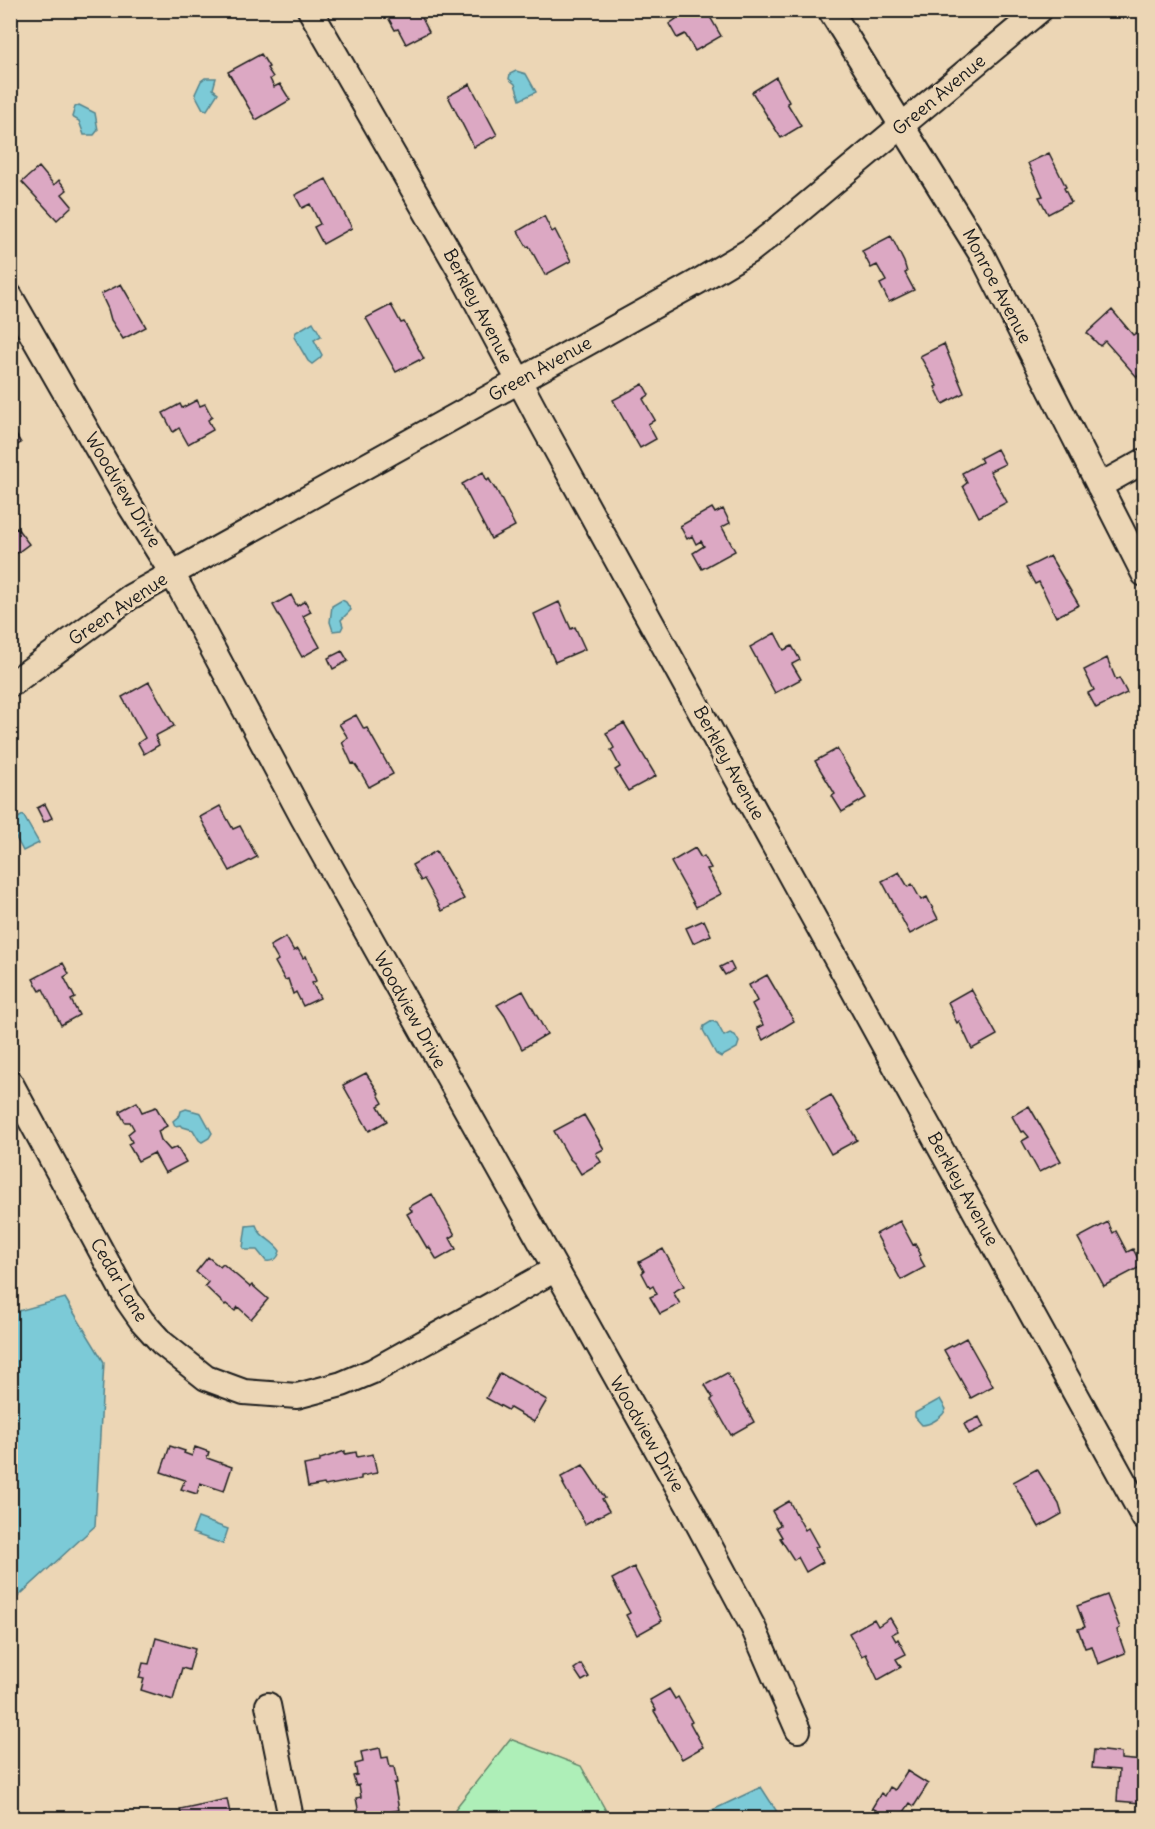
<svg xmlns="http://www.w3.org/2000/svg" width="1155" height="1829" font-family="Delius,sans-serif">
	<rect width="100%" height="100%" fill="#ecd6b5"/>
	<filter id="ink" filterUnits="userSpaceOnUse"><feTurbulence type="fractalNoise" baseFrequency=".0167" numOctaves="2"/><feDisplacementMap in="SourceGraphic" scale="12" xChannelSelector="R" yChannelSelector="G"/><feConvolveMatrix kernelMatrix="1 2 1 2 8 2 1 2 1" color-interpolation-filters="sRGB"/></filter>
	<g filter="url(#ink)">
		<path fill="#aeefb8" stroke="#65866a" stroke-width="1.5" d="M510,1739l71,27 29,52h-153l-2,-9z"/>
		<path fill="#7bcad7" stroke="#55848c" stroke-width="1.5" d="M516,71l10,3 10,18 -16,8 -5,-16 -6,-5 1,-5z
			M205,78h11l-3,11 5,4 -11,17 -4,-1 -8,-15 6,-13z
			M79,105l16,8 3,17 -4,5h-10l-5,-14 -7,-4 3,-10z
			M313,322l8,14 -7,4 8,15 -2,3 -8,6 -4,-3 -14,-24 2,-5z
			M342,600l4,2 5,8 -10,10 2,6 -2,4 -8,1 -3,-9 2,-16z
			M23,815l16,28 -16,8 -12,-23v-6z
			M712,1021l5,2 7,13 6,-3 5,2 4,7 -2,6 -16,9 -5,-3 -13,-24 1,-4z
			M186,1109l15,4 11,20 -3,5 -7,4 -3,-2 -6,-10 -10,-3 -2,-2 -6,1 -2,-5 7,-6 1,-4z
			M256,1225c4,13 17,15 24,26 -2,8 -6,11 -14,10l-9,-11h-11l-3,-2 3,-22z
			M65,1298l39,64 -9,164 -84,77v-290z
			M940,1399l6,10c-3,8 -16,16 -24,16l-7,-8v-4z
			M198,1518l30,11 -5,15 -31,-11z
			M761,1787l20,31h-85z"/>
		<path fill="#dca8c3" stroke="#1c1c1c" stroke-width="1.5" d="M384,10h34l11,22 -23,12 -8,-15 -3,1z
			M670,10h36l15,26 -26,15 -10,-17 -8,4 -8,-14 7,-5z
			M261,54l8,13 -2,1 6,9 -3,2 4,8 6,-3 10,16 -34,20 -28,-48z
			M776,77l13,25 -2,1 14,23 -20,12 -29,-46z
			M470,84l27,51 -23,12 -26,-51z
			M1049,153l17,34 -2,1 7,14 -23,12 -9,-17 4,-1 -15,-33z
			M39,167l15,18 5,-5 8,10 -5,4 10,12 -15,14 -35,-38z
			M326,179l26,49 -29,16 -9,-17 6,-3 -10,-20 -8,4 -7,-13z
			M544,216l8,16 3,-2 16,31 -26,14 -16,-29 -2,1 -9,-16z
			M891,236l13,26 3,10 -2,1 9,17 -25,12 -9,-18 6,-3 -9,-16 -6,3 -9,-17z
			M121,284l25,43 -23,12 -12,-19 -3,-11 -7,-15z
			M391,305l10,18 3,-1 20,37 -4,2 -1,-1 -23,12 -30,-54z
			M1112,310l21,25 3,-2 8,9v28l-7,7 -32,-36 -5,5 -13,-13z
			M944,344l20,49 -21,11 -8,-17 2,-1 -17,-30z
			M643,384l6,11 -6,4 12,21 -7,4 8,15 -16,9 -27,-48z
			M197,400l3,6 5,-2 7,13 -4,3 5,10 -25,14 -9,-16 -6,4 -10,-19 17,-9 2,4z
			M10,425l11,18 -11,6z
			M997,449l8,15 -15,7 17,31 -28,15 -16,-31 4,-3 -5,-10 20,-11 -2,-4z
			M483,472l4,9 2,-2 6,10h1l19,37 -24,13 -29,-55z
			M712,508l3,5 8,-4 7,14 -8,4 13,24 -33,18 -9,-16 11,-7 -3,-5 -5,3 -4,-8 -5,3 -7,-13z
			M17,528l12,16 -16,12 -3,-3v-21z
			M1050,556l29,49 -23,12 -17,-35 -4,2 -9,-16z
			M291,595l6,11 8,-5 6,11 -8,4 17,31 -18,10 -29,-52z
			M559,602l12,27 4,-2 10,22 -30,13 -21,-48z
			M775,633l9,17 8,-4 8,14 -8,4 9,15 -26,14 -25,-46z
			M342,651l6,10 -15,8 -5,-11z
			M1107,658l9,22 3,-2 8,15 -31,15 -8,-15 6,-3 -10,-20z
			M149,682l25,44 -19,10 4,9 -15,9 -6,-11 7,-5 -23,-41z
			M356,715l8,14 3,-1 26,46 -24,13 -8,-14 -7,-10 -2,1 -10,-22 6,-4 -9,-14z
			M624,723l32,53 -28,15 -13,-21 5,-3 -9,-17 3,-2 -8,-15z
			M837,749l29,49 -24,14 -10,-16 3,-2 -20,-33z
			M45,804l7,14 -8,4 -7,-14z
			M220,806l13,23 7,-3 17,31 -27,14 -30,-54z
			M695,848l6,10 3,-2 7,12 -4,1 14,25 -25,13 -25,-45z
			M436,851l28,48 -22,12 -18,-32 -3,2 -9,-16z
			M899,872l9,15 4,-3 9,16 6,-3 11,22 -28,15 -28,-53z
			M704,920l7,15 -18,8 -7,-15z
			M286,937l8,14 4,-2 5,9 3,-2 10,25 -4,2 8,15 -17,8 -7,-14 -3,2 -5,-15 -3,1 -10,-18 3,-2 -8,-14z
			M730,962l4,8 -9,5 -5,-8z
			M63,963l6,11 -5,3 11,21 -4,2 8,15 -18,10 -18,-36 -3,2 -7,-12z
			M767,975l27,46 -31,19 -6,-12 6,-3 -11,-21 5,-3 -8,-16z
			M971,989l26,46 -25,14 -13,-28 -2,2 -5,-10 1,-1 -5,-10z
			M523,991l24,43 -25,15 -17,-33 -8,-11z
			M366,1073l13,20 -1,1 5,9 -5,3 9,15 -18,10 -26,-46z
			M831,1095l26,45 -26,14 -25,-45z
			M137,1102l5,10 14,-5 11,19 -9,5 3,9 9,10 7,-3 9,15 -21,11 -11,-20 -16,8 -10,-17 4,-2 -4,-8 6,-5 -4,-7h-5l-5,-9v-2z
			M1029,1106l32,55 -22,11 -17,-31 7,-4 -5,-6 -3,1 -9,-16z
			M584,1115l20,34 -8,4 5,9 -20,12 -6,-10 -5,-5 -16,-28z
			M432,1194l23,41 -5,3 6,11 -19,11 -8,-13 -2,1 -20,-34 5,-3 -3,-4z
			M900,1221l13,24 2,-1 6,11 -2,1 6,11 -24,13 -25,-46z
			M1108,1222l5,11 3,-2 11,21 6,-3 9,17 -38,20 -26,-48z
			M663,1249l21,37 -11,6 7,12 -20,10 -10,-17 7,-3 -4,-8 -3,2 -8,-15 2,-2 -5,-9z
			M208,1257l12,10 3,-3 27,23 2,-2 16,14 -17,20 -13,-12 -3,4 -9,-7 -1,1 -20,-19 3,-4 -12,-10z
			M966,1338l27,48 -22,12 -27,-48z
			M500,1373l47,27 -13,22 -24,-14 -2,2 -22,-12z
			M727,1373l27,49 -23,13 -20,-35 2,-2 -8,-13z
			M979,1417l5,10 -15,7 -5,-10z
			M170,1446l15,5 -1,2 8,3 3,-9 14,5 -2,6 25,9 -8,24 -24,-8 -3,11 -16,-5 4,-9 -24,-8z
			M345,1451v3l11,-2 1,5 16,-3 4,19 -16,3v3l-36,7 -1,-2 -16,3 -4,-22 16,-3v-3z
			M583,1465l22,33 -3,1 7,12 -24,13 -22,-40h1l-3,-7z
			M1037,1469l22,35 3,10 -23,13 -26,-45z
			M789,1501l16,29 3,-2 10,18 -3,2 8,14 -17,10 -8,-15 -4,3 -14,-22 2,-1 -6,-10 4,-2 -8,-14z
			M634,1567l28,54 -25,14 -11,-20 4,-2 -18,-34z
			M1107,1595l13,33 -3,2 8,23 -27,11 -6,-18 -7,2 -7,-19 7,-2 -8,-21z
			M890,1618l8,13 -6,3 4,7 2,-2 8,15 -10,5 5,8 -23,13 -12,-26 -4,2 -13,-23 25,-14 4,7z
			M156,1638l39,11 -6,21 -7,-2 -9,32 -32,-10 3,-11 -5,-1 4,-15 6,1z
			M581,1664l8,13 -7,4 -8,-12z
			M669,1689l6,10 3,-2 14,25 -2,1 13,24 -21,12 -28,-48 2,-1 -6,-10z
			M380,1748l2,10 6,-1 2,10h4l3,16h-3l5,27 -39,8 -4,-20 5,-1 -2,-12 -3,1 -3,-10 4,-1 -2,-11 8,-2 -2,-10z
			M1094,1750l27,3v6l23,2v29h-2l-1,13 -24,-2 2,-31 -27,-2z
			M907,1771l21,13 -14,22 -4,-3 -10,15h-30l6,-8 -4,-2 9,-15 4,3 5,-9 5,3z
			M227,1799l4,19h-49l-2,-9z"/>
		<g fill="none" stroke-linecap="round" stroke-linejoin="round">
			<g stroke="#1c1c1c" stroke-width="28">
				<path id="minor" d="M310,10l149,259 83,155 602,1094
					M830,10l152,245 162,319
					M10,296l119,208 43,69 131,245 385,687 65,122 45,103
					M1099,486l45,-25
					M10,685l120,-88 569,-316 52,-31 23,-18 266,-222
					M10,1082l118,219 14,20 20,22 44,35 38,14 53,4 45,-12 31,-13 181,-101
					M268,1705l23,113"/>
			</g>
			<use href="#minor" stroke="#ecd6b5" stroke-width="24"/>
		</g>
	</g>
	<g text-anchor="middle" stroke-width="6" stroke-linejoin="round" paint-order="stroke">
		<g font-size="18" fill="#1c1c1c" stroke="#ecd6b5">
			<text transform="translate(939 95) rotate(-40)" y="6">Green Avenue</text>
			<text transform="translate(997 286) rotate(62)" y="6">Monroe Avenue</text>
			<text transform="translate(478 306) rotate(62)" y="6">Berkley Avenue</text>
			<text transform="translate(540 369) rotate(-29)" y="6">Green Avenue</text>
			<text transform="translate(123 490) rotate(59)" y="6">Woodview Drive</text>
			<text transform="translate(118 609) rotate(-34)" y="6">Green Avenue</text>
			<text transform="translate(729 763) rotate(61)" y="6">Berkley Avenue</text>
			<text transform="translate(410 1010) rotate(61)" y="6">Woodview Drive</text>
			<text transform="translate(963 1189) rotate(61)" y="6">Berkley Avenue</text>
			<text transform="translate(119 1280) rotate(59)" y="6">Cedar Lane</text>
			<text transform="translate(647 1434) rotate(60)" y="6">Woodview Drive</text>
		</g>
	</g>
	<rect width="1155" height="1829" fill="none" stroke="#ecd6b5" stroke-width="36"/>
	<rect x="18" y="18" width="1119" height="1793" fill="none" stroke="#1c1c1c" stroke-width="2" filter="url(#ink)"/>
</svg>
